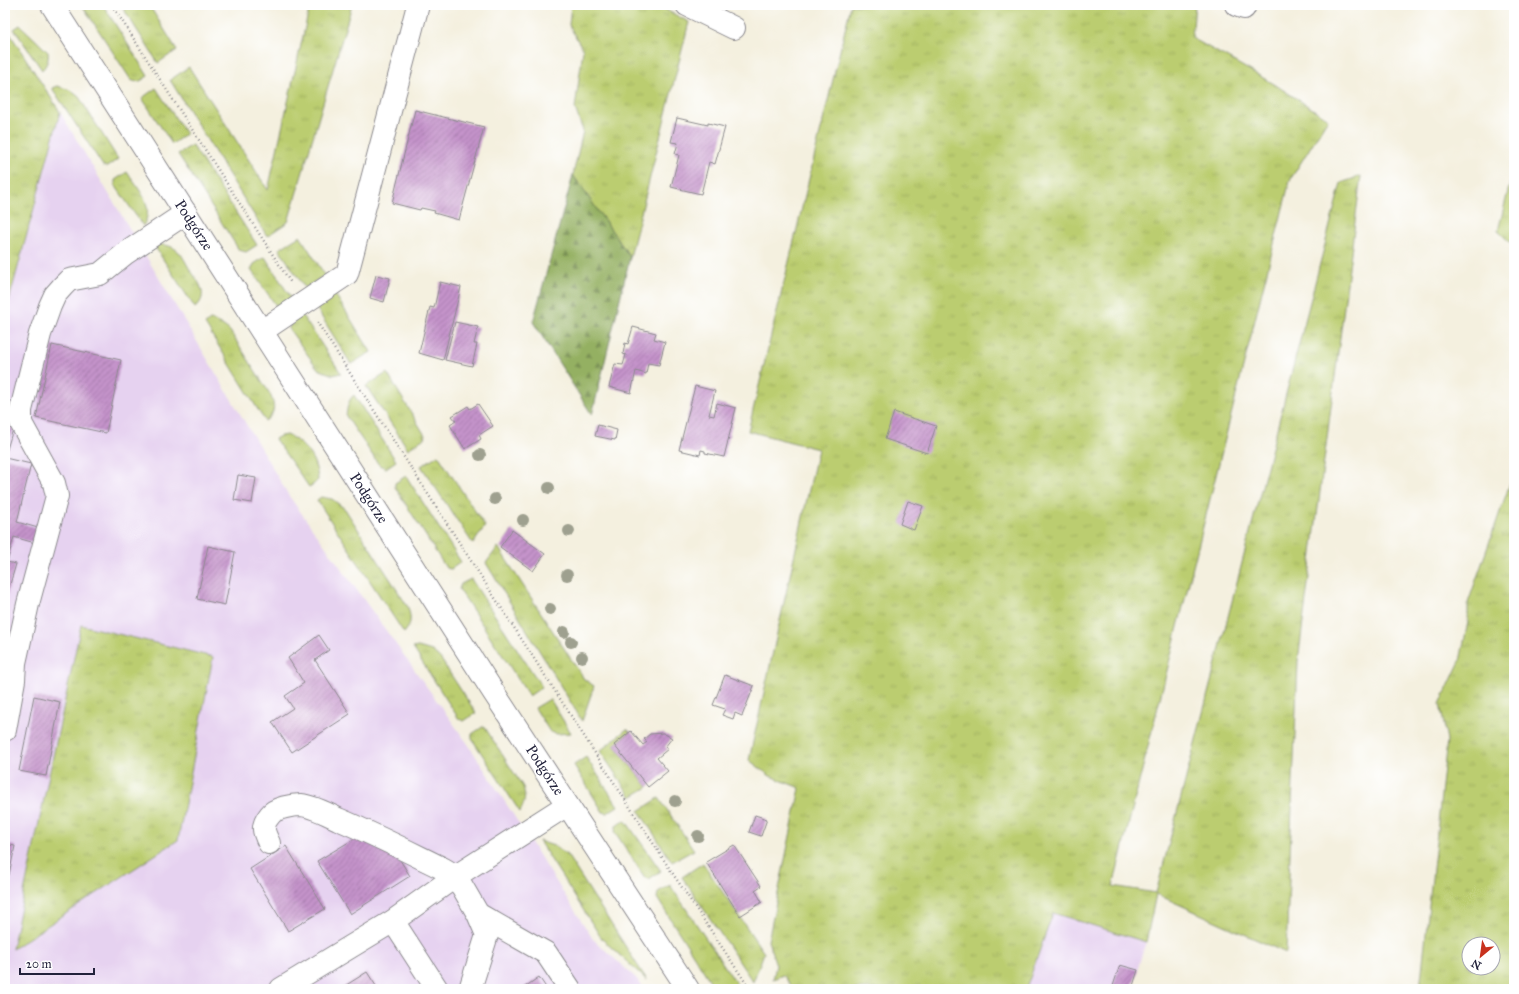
<svg xmlns="http://www.w3.org/2000/svg" width="1519" height="994" font-family="'IM FELL Great Primer',serif">
	<defs>
		<pattern id="grass-tufts" width="24" height="20" patternUnits="userSpaceOnUse"><rect width="24" height="20" fill="#bbcd70"/><path d="M3 7l-1-3M5 7V3M7 7l1-3M15 17l-1-3M17 17v-4M19 17l1-3" fill="none" stroke="#a0b062"/></pattern>
		<pattern id="forest-firs" width="22" height="20" patternUnits="userSpaceOnUse"><rect width="22" height="20" fill="#94b062"/><path d="M5 1l3.5 6h-7zM16 11l3.5 6h-7z" fill="#788f52"/></pattern>
		<pattern id="building-hatch" width="6" height="6" patternUnits="userSpaceOnUse"><rect width="6" height="6" fill="#c493ca"/><path d="M-1 1l2-2M0 6l6-6M5 7l2-2" fill="none" stroke="#9f78a5"/></pattern>
	</defs>
	<rect width="100%" height="100%" fill="#fff"/>
	<filter id="ink" filterUnits="userSpaceOnUse"><feTurbulence type="fractalNoise" baseFrequency=".025" numOctaves="2"/><feDisplacementMap in="SourceGraphic" scale="8" xChannelSelector="R" yChannelSelector="G"/><feConvolveMatrix kernelMatrix="1 2 1 2 8 2 1 2 1" color-interpolation-filters="sRGB"/></filter>
	<filter id="wash" filterUnits="userSpaceOnUse"><feTurbulence type="fractalNoise" baseFrequency=".012" numOctaves="4" result="noise"/><feDisplacementMap in="SourceGraphic" scale="16" xChannelSelector="R" yChannelSelector="G"/><feGaussianBlur stdDeviation="0.9" result="paint"/><feColorMatrix in="noise" values="0 0 0 0 0 0 0 0 0 0 0 0 0 0 0 0 0 1.4 0 .05"/><feComposite in="paint" operator="in"/></filter>
	<g filter="url(#wash)">
		<rect width="100%" height="100%" fill="#f4f0df"/>
		<path fill="#e6d2f0" fill-rule="evenodd" d="M60,112l229,384 179,248 125,195 44,40 7,10h-639v-674zM81,625l132,32 -201,292v-1z
			M1053,913l93,29 -15,47h-105z"/>
		<path fill="url(#grass-tufts)" stroke="#6e7856" fill-rule="evenodd" d="M82,5h21l45,71c-6,4 -10,8 -17,4z
			M121,5h28l28,45 -19,13z
			M310,5h42l-64,217 -21,14 -97,-156 19,-13 79,123z
			M571,5h86l32,17 -59,235 -57,-82 10,-44 -8,-23 8,-58 -14,-25z
			M851,5h344l-3,33 82,46 54,35 -38,61 -177,706 43,7 185,-710 20,-7 -63,485 -12,292 -130,-59 -10,48 -93,-29 -27,76h-232l-11,-14 -10,4 3,-14 -8,-24 32,-153 -30,-12 -21,-16 69,-311 -70,-18z
			M20,25l28,27c1,7 -1,13 -6,18l-28,-41z
			M5,26l55,86 -55,203z
			M57,86l13,4 9,7 39,62 -11,8 -4,-1 -51,-78z
			M156,88l30,46 -14,10 -30,-46z
			M192,145l65,100 -11,7 -7,-2 -61,-96z
			M1514,167v79l-16,-15z
			M127,172c11,17 29,34 16,54l-28,-41v-5z
			M300,236l25,39 -20,13 -26,-39z
			M159,244c7,1 14,2 20,8 4,4 7,11 10,16 8,12 22,27 6,40l-40,-61z
			M265,257l28,44 -11,8 -5,-2 -26,-37 3,-6z
			M335,294l36,58 -20,12 -36,-58z
			M301,314l40,59 -8,2 -15,-6 -29,-40 1,-7z
			M210,320c9,2 14,6 20,11l40,63c5,12 6,19 -5,27l-60,-97z
			M387,373l39,64 -18,12 -42,-63z
			M354,395l42,66 -10,7 -7,-3 -33,-49c1,-7 2,-16 8,-21z
			M287,435c18,8 30,25 31,45l-4,4 -5,3 -34,-48 5,-3z
			M438,455l47,71 -12,18 -52,-78z
			M1514,472v517h-94l27,-249 -7,-36 20,-43 8,-39v-19zM1469,944h24v24h-24z
			M406,476l55,86 -10,7 -5,-1 -51,-81v-4z
			M321,497l11,2 13,10 63,98c3,11 4,17 -4,26l-87,-133z
			M498,547l86,132 10,7 -12,35 -96,-158z
			M471,579l71,108 -13,9 -70,-107 2,-5z
			M81,625l132,32 -35,183 -166,109z
			M418,647l14,4 8,7 36,55 -12,8 -5,-2 -46,-71z
			M550,699l21,34 -14,1 -7,-2 -15,-24z
			M484,726l39,61c3,10 2,15 -3,25l-48,-73v-5z
			M627,729l3,3 -16,13 34,42 -17,10 -31,-46z
			M586,757l32,49 -11,7 -4,-1 -29,-47z
			M659,798l35,52 -22,12 -33,-51z
			M625,820l36,51 -12,8 -4,-1 -30,-46 1,-6z
			M539,841l15,5 13,9 80,125 -45,-41z
			M703,863l61,90 -11,29 -71,-105z
			M670,885l70,104h-23l-7,-8 -53,-83 1,-6z"/>
		<path fill="url(#forest-firs)" stroke="#5b694e" d="M573,175l57,82 -38,158 -59,-93z"/>
		<g id="blocks">
			<path fill="url(#building-hatch)" d="M415,110l69,17 -25,93 -25,-7 1,-2 -14,-3 -1,2 -28,-7z
				M677,118l31,7v-2l17,4 -10,37 -6,-2 -8,32 -30,-7 8,-32 -4,-1 3,-11 -7,-1z
				M376,275l14,3 -6,24 -14,-4z
				M440,282l21,5 -18,73 -24,-7 11,-46 4,1z
				M455,322l23,5 -4,17h3l-5,22 -27,-6z
				M633,327l23,6 -2,6 11,3 -6,23 -11,-2 -2,11 -10,-3 -5,22 -22,-6 6,-23 8,1 3,-10 -3,-1 2,-11 3,1z
				M52,345l69,15 -15,73 -70,-15z
				M695,386l20,5 -6,24 5,1 3,-13 19,5 -12,49 -19,-4v-2l-4,-1 -1,5 -21,-5z
				M478,404l15,22 -14,9 2,4 -16,10 -15,-24 6,-4 -4,-5 16,-10 2,3z
				M894,412l42,14 -9,27 -42,-14z
				M598,425l19,5 -2,10 -20,-4z
				M5,427l8,2 -8,27z
				M5,458l26,6 -14,58 21,6 -3,15 -21,-6 -7,25 9,2 -11,37z
				M238,475l18,3 -4,25 -18,-3z
				M908,501l15,5 -9,24 -14,-6z
				M512,530l33,24 -12,17 -33,-24z
				M208,546l27,6 -10,53 -28,-6z
				M319,635l10,15 -14,10 35,54 -58,38 -20,-30 21,-14 -8,-12 19,-13 -16,-25z
				M725,675l29,11 -12,30 -7,-3 -2,6 -11,-4 3,-6 -12,-4z
				M34,696l26,6 -14,74 -27,-5z
				M631,731l12,14 4,-3 -3,-3 6,-5 13,-1 9,5 -7,9 3,2 -11,9 11,13 -20,16 -34,-42z
				M755,815l12,4 -6,17 -12,-4z
				M359,836l36,16 15,24 -60,38 -33,-53z
				M5,844l10,2 -6,29 -4,-1z
				M734,845l27,41 -6,4 7,12 -22,14 -34,-54z
				M286,846l39,63 -37,22 -38,-62z
				M1120,965l18,5 -6,19h-20z
				M367,972l11,17h-38z
				M539,977l8,12h-25z"/>
		</g>
	</g>
	<g filter="url(#ink)">
		<use href="#blocks" fill-opacity="0" stroke="#8b898d" stroke-width="1"/>
		<g fill="none" stroke-linecap="round" stroke-linejoin="round">
			<g stroke="#8b898d" stroke-width="24">
				<path id="minor" d="M687,5l47,23
					M1236,5l8,3
					M262,331l85,-57 71,-269
					M5,730l9,-50 1,-17 13,-59 29,-108 -3,-13 -33,-60v-13l19,-76 10,-28 5,-11 8,-9 6,-6 31,-6 26,-21 60,-40
					M269,843c-6,-12 -8,-17 1,-28 5,-7 22,-10 31,-10 11,1 27,9 37,14 36,15 71,33 106,50l12,7 22,38 9,21 -17,54
					M478,914l68,39 24,36
					M393,921l44,68
					M281,989l112,-68 63,-45 111,-71"/>
			</g>
			<g stroke="#8b898d" stroke-width="24">
				<path id="highway" d="M52,5l442,688 194,296"/>
			</g>
			<path stroke="#8b898d" stroke-width="2.5" stroke-dasharray="1 3" stroke-linecap="butt" d="M112,5l179,278
				M317,322l356,552 77,115"/>
			<use href="#minor" stroke="#fff" stroke-width="22"/>
			<use href="#highway" stroke="#fff" stroke-width="22"/>
		</g>
		<g fill="#9ea08f">
			<circle cx="480" cy="455" r="6"/>
			<circle cx="549" cy="488" r="6"/>
			<circle cx="495" cy="499" r="6"/>
			<circle cx="523" cy="520" r="6"/>
			<circle cx="569" cy="531" r="6"/>
			<circle cx="567" cy="575" r="6"/>
			<circle cx="550" cy="609" r="6"/>
			<circle cx="564" cy="632" r="6"/>
			<circle cx="571" cy="642" r="6"/>
			<circle cx="582" cy="657" r="6"/>
			<circle cx="675" cy="801" r="6"/>
			<circle cx="698" cy="836" r="6"/>
		</g>
	</g>
	<g text-anchor="middle" stroke-width="3.5" stroke-linejoin="round" paint-order="stroke">
		<g font-size="15" fill="#22223b" stroke="#fff">
			<text transform="translate(194 225) rotate(57)" y="5">Podgórze</text>
			<text transform="translate(369 498) rotate(57)" y="5">Podgórze</text>
			<text transform="translate(545 770) rotate(57)" y="5">Podgórze</text>
		</g>
	</g>
	<rect width="1519" height="994" fill="none" stroke="#fff" stroke-width="20"/>
	<g transform="translate(1481 956) rotate(209)"><circle r="19" fill="#ffffff" stroke="#a7a7b1"/>
	<path d="M0-3L7 15L0 10L-7 15Z" fill="#c8321e"/>
	<text y="-6" font-size="11" font-weight="bold" text-anchor="middle" fill="#22223b">N</text>
	</g>
	<path d="M20 968v6h74v-6" fill="none" stroke="#22223b" stroke-width="2"/>
	<text x="26" y="968" font-size="12" fill="#22223b" stroke="#ffffff" stroke-width="3" paint-order="stroke">20 m</text>
</svg>
